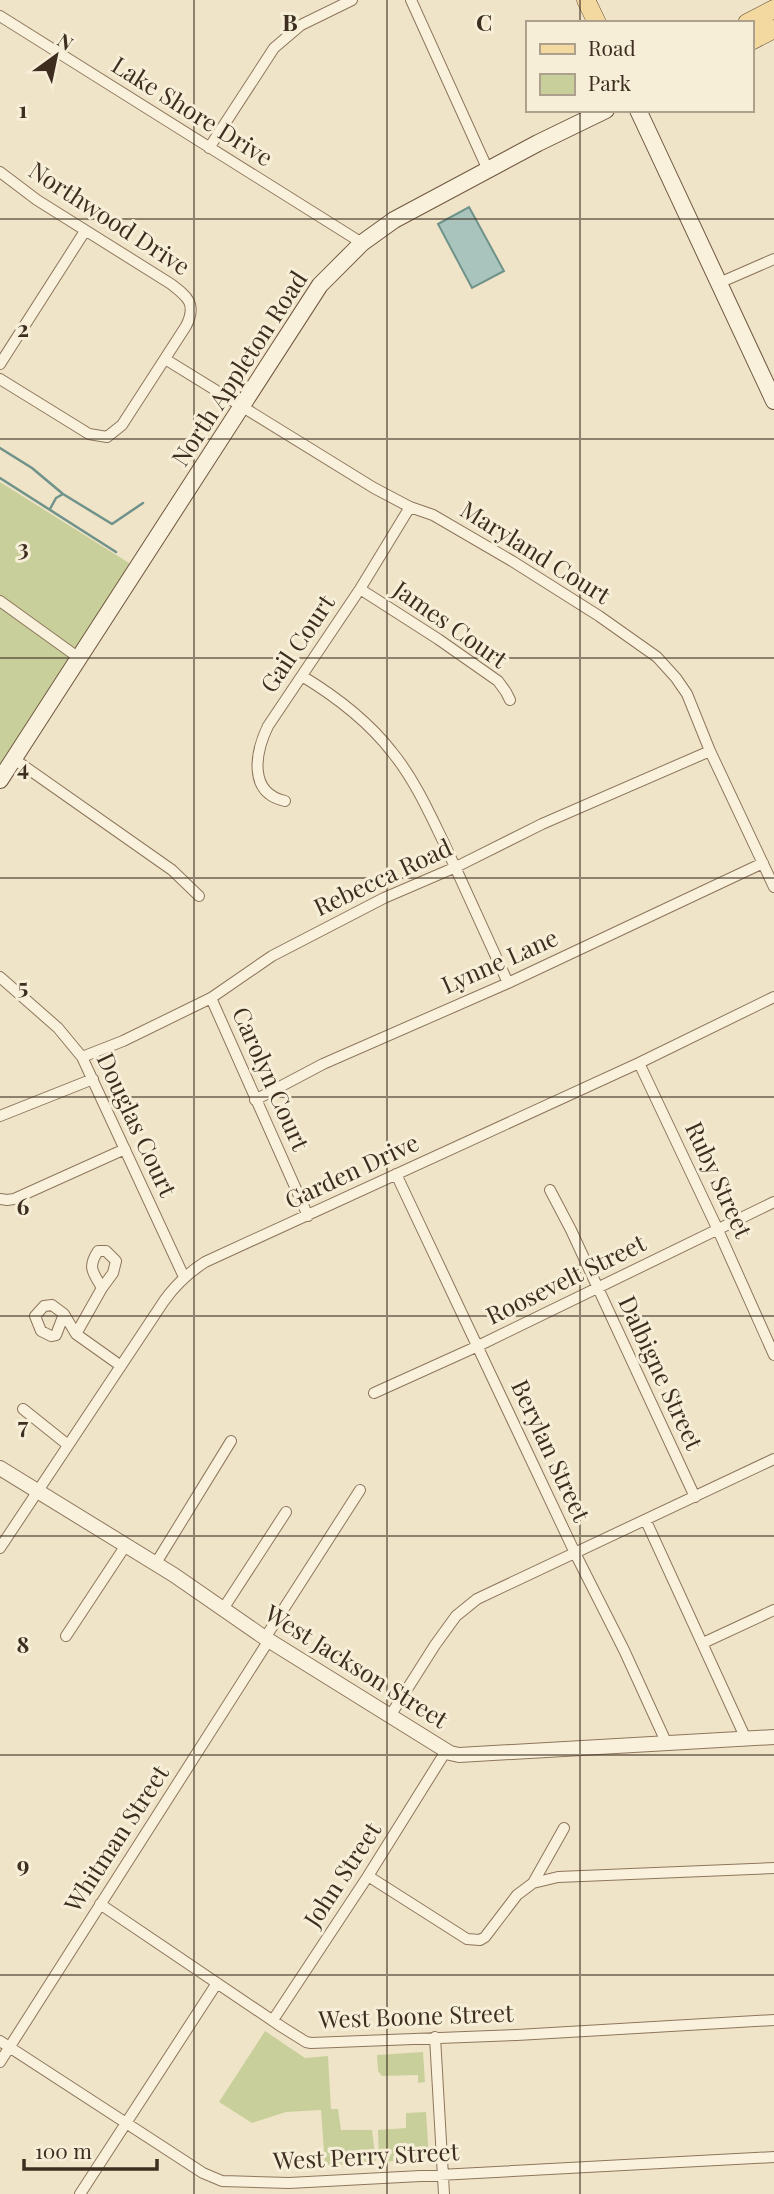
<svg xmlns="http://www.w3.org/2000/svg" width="774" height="2194" font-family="'Playfair Display',serif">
	<rect width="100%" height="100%" fill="#f0e4c8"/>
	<path fill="#c9cf9b" d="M0,482l137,86 -137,212z
		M265,2031l40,27 23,-2 3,53h7l3,21h31l4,32 -51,4 -4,-56 -35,2 -34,11 -33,-21z
		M423,2052l2,30 -7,1v-8l-36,1 -4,-5 -1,-16z
		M426,2112l3,47 -50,3 -1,-32 28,-2v-15z"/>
	<path fill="#a9c4bc" stroke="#6f938a" stroke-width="2" d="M469,207l35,64 -32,17 -34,-64z"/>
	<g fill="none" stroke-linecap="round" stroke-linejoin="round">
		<path stroke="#6f938a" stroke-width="2.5" d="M0,448l32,20 31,26 49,30 31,-21
			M0,478l116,74
			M50,509l6,-11 7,-4"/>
		<g stroke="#8d765c" stroke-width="12">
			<path id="minor" d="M411,0l77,170
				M0,16l362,227
				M209,148l65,-100 27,-23 51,-25
				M0,172l37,28 134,84c17,13 26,20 15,42l-64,99 -15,12 -18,-3 -89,-55
				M719,283l55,-24
				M165,359l209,129 36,19 23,8 79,46 87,55 58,41 19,21 11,16 23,57 64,136
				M0,364l85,-133
				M360,589l78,50 60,42 8,11 4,8
				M0,601l79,57
				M302,676c33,20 66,45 90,76 22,27 36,58 51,89 22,47 43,94 65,142
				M14,759l158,111 27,26
				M285,801c-37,-8 -30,-48 -17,-75l92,-137 50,-82
				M0,977l58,51 24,29 102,220
				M211,998l97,218
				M82,1057l41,-16 88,-43 61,-42 112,-58 72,-31 86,-43 168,-73
				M639,1063l79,167 56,125
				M255,1100l68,-36 185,-81 255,-120
				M0,1116l93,-37
				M396,1174l179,379 49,97 43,94
				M550,1190l21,40 124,267
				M0,1199l7,1 7,-1 111,-50
				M98,1251h8l10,10 -3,12 -11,15c-9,-16 -15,-20 -4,-37z
				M52,1305l12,9 -8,21 -5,1 -10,-5 -6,-15 9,-10z
				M64,1314l12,20 45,32
				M76,1334l26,-46
				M374,1393l104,-47 296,-144
				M23,1409l45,36
				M646,1521l100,218
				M0,1548l164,-247c12,-17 24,-28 41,-39l434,-199 135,-66
				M156,1563l75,-122
				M223,1609l63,-97
				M66,1636l60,-91
				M265,1638l95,-148
				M703,1643l71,-33
				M390,1716l45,-71 21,-29 21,-17 297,-140
				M368,1876l99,63 13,1 5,-3 32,-42 16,-12 31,-55
				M533,1883l25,-6 216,-9
				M100,1904l182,123 24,15 5,1 206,-8 257,-15
				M273,2020l95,-144 78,-125
				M435,2037l9,157
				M0,2041l203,132 19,8 67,2 485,-26
				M0,2062l269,-422
				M80,2194l137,-211"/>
		</g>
		<g stroke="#8d765c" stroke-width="16">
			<path id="tertiary" d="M0,1468l174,107 91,63 185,115 9,2 315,-18"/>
		</g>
		<g stroke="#6f573f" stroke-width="18">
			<path id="secondary" d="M638,110l136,291
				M0,780l320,-495 42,-42 32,-23 144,-77 68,-33"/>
		</g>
		<g stroke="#5b4430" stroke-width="19">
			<path id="primary" d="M586,0l11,23
				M747,23l27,-14
				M751,41l23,-12"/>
		</g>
		<use href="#minor" stroke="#faf1dc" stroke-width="10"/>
		<use href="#tertiary" stroke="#faf1dc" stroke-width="14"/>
		<use href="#secondary" stroke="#faf1dc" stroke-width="16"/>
		<use href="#primary" stroke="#f3d9a0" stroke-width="18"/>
	</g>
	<path fill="none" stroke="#3d2e20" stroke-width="2" stroke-opacity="0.55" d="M194,0v2194M387,0v2194M580,0v23M580,110v2084M0,219h774M0,439h774M0,658h774M0,878h774M0,1097h774M0,1316h774M0,1536h774M0,1755h774M0,1975h774"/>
	<g text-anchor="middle" stroke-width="6" stroke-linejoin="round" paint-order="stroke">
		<g font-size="24" fill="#3d2e20" stroke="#f7eed8">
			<text transform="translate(192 112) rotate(32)" y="8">Lake Shore Drive</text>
			<text transform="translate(109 219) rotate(33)" y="8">Northwood Drive</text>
			<text transform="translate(240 369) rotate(-57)" y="8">North Appleton Road</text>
			<text transform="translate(535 553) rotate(32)" y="8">Maryland Court</text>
			<text transform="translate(450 625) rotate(35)" y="8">James Court</text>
			<text transform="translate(298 644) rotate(-56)" y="8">Gail Court</text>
			<text transform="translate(383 878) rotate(-25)" y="8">Rebecca Road</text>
			<text transform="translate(500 962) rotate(-24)" y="8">Lynne Lane</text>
			<text transform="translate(270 1079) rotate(66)" y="8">Carolyn Court</text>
			<text transform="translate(136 1125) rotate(65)" y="8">Douglas Court</text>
			<text transform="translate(352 1172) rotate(-25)" y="8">Garden Drive</text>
			<text transform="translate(718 1180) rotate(65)" y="8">Ruby Street</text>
			<text transform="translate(566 1280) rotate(-26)" y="8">Roosevelt Street</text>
			<text transform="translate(660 1373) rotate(65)" y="8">Dalbigne Street</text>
			<text transform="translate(550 1451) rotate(65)" y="8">Berylan Street</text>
			<text transform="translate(356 1667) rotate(32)" y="8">West Jackson Street</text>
			<text transform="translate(117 1839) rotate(-57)" y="8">Whitman Street</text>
			<text transform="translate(343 1875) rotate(-57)" y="8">John Street</text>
			<text transform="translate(416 2017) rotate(-2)" y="8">West Boone Street</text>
			<text transform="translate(366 2157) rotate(-3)" y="8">West Perry Street</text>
		</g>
	</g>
	<g font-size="23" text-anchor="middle" font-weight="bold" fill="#3d2e20" stroke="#f7eed8" stroke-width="6" stroke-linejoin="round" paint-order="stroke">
		<text x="290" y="31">B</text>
		<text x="484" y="31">C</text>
		<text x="23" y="118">1</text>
		<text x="23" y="337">2</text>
		<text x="23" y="556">3</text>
		<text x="23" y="776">4</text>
		<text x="23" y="995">5</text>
		<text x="23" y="1215">6</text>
		<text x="23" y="1434">7</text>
		<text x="23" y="1653">8</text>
		<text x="23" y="1873">9</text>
	</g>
	<rect x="526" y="21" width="228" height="91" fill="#f7eed8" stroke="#ada18e" stroke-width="2"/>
	<rect x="540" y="44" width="35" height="10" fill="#f3d9a0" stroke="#ada18e" stroke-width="2"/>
	<text x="588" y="56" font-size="21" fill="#3d2e20">Road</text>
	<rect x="540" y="74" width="35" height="21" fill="#c9cf9b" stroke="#ada18e" stroke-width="2"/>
	<text x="588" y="91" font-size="21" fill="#3d2e20">Park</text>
	<g transform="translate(56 56) rotate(33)" stroke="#f7eed8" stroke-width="5" paint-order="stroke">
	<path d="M0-5L12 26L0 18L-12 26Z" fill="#3d2e20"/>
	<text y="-10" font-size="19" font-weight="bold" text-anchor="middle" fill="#3d2e20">N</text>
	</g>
	<path d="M24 2159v10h133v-10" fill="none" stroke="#3d2e20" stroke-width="3.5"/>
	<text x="35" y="2159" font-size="21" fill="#3d2e20" stroke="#f7eed8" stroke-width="5" paint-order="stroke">100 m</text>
</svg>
